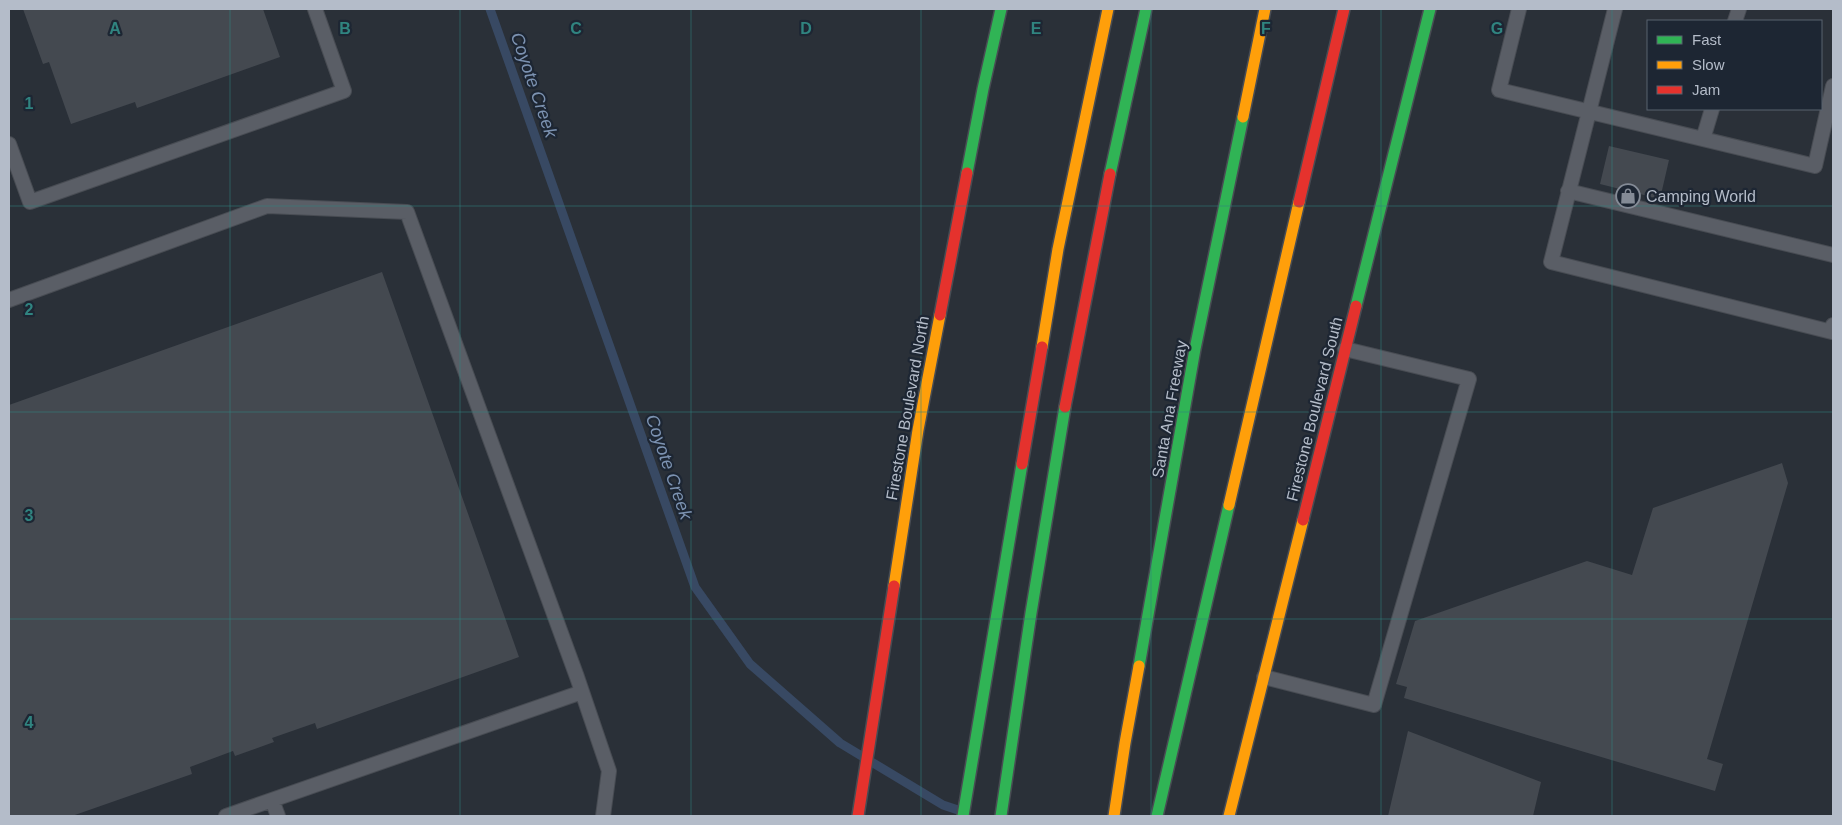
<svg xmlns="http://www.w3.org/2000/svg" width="1842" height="825" font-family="Arial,sans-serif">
	<rect width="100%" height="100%" fill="#2a3038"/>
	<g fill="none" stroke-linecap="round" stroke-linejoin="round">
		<path stroke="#384963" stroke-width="9" d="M490,9l205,578 55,77 90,79 103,62 18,6"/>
	</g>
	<path fill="#444950" d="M23,9h240l17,48 -143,51 -2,-6 -64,22 -22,-62 -6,2z
		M1609,146l60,14 -9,39 -60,-15z
		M382,272l137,385 -202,72 -2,-6 -43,15 2,4 -39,14 -2,-5 -43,16 2,7 -120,42h-63v-411z
		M1782,463l6,20 -81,276 16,5 -8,27 -311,-93 3,-11 -11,-3 19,-63 172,-60 45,14 21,-67z
		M1408,731l133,51 -8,34h-145z"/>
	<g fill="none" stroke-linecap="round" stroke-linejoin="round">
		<g stroke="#484c53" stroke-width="16">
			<path id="lane" d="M1519,9l-20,81 316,76 18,-80
				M1615,9l-64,253 281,70 1,-7
				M1735,21l4,-12
				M1703,139l9,-30
				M9,144l21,58 314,-111 -29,-82
				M1568,191l265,64
				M9,300l258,-94 140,6 170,465 32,94 -6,45
				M1264,677l110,28 95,-326 -124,-30
				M272,800l6,16
				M226,816l356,-124"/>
		</g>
		<g stroke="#484c53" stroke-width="14">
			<path id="fast" d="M967,173l16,-84 18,-80
				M1110,174l36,-165
				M1356,306l74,-297
				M1139,666l56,-317 48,-232
				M963,816l59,-352
				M1001,816l30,-203 34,-206
				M1157,816l72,-311"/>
		</g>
		<g stroke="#484c53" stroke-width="14">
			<path id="slow" d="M1243,117l22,-108
				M1042,347l16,-98 50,-240
				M1229,505l70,-303
				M894,586l24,-156 22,-115
				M1114,816l11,-73 14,-77
				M1229,816l74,-296"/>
		</g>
		<g stroke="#484c53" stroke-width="14">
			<path id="jam" d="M1299,202l45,-193
				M940,315l27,-142
				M1065,407l45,-233
				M1022,464l20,-117
				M1303,520l53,-214
				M858,816l36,-230"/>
		</g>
		<use href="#lane" stroke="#5a5e66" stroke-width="14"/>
		<use href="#fast" stroke="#30b455" stroke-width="11"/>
		<use href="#slow" stroke="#ff9f0a" stroke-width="11"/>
		<use href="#jam" stroke="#e5322d" stroke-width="11"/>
	</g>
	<path fill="none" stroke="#308480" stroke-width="1" stroke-opacity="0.55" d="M230,9v807M460,9v807M691,9v807M921,9v807M1151,9v807M1381,9v807M1612,9v807M9,206h1824M9,412h1824M9,619h1824"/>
	<defs>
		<g id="shop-ring" transform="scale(1.25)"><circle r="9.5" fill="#1d2633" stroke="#848b96" stroke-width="1.5"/><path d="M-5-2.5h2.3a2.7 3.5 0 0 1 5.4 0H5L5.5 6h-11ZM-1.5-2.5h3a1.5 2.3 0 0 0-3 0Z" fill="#848b96"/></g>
	</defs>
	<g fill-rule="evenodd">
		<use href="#shop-ring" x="1628" y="196"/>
	</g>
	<g text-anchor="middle" stroke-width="4.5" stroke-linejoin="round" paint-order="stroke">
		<g font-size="16" fill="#b4bcc9" stroke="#1d2633" text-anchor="start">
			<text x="1646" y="202">Camping World</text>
		</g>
		<g font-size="16" fill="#b4bcc9" stroke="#1d2633">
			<text transform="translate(907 408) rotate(-80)" y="6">Firestone Boulevard North</text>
			<text transform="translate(1169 409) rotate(-80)" y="6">Santa Ana Freeway</text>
			<text transform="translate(1314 409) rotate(-76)" y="6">Firestone Boulevard South</text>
		</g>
		<g font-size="18" font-style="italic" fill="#7c92b1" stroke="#1d2633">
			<text transform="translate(534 85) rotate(71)" y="6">Coyote Creek</text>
			<text transform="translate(669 467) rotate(71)" y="6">Coyote Creek</text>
		</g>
	</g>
	<g font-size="16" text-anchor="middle" font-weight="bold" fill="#308480" stroke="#1d2633" stroke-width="4.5" stroke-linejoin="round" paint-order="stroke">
		<text x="115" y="34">A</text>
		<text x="345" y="34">B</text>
		<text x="576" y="34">C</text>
		<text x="806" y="34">D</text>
		<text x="1036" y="34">E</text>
		<text x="1266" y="34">F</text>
		<text x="1497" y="34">G</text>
		<text x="29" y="109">1</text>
		<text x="29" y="315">2</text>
		<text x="29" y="521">3</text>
		<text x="29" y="728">4</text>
	</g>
	<rect width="1842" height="825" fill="none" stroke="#b4bcc9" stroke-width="20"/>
	<rect x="1647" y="20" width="175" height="90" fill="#1d2633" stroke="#59626f"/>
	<rect x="1657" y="36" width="25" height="8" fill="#30b455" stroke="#59626f"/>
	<text x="1692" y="45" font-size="15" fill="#b4bcc9">Fast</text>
	<rect x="1657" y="61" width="25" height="8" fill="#ff9f0a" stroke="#59626f"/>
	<text x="1692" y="70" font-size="15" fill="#b4bcc9">Slow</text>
	<rect x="1657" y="86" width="25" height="8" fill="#e5322d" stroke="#59626f"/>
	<text x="1692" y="95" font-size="15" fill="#b4bcc9">Jam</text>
</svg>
